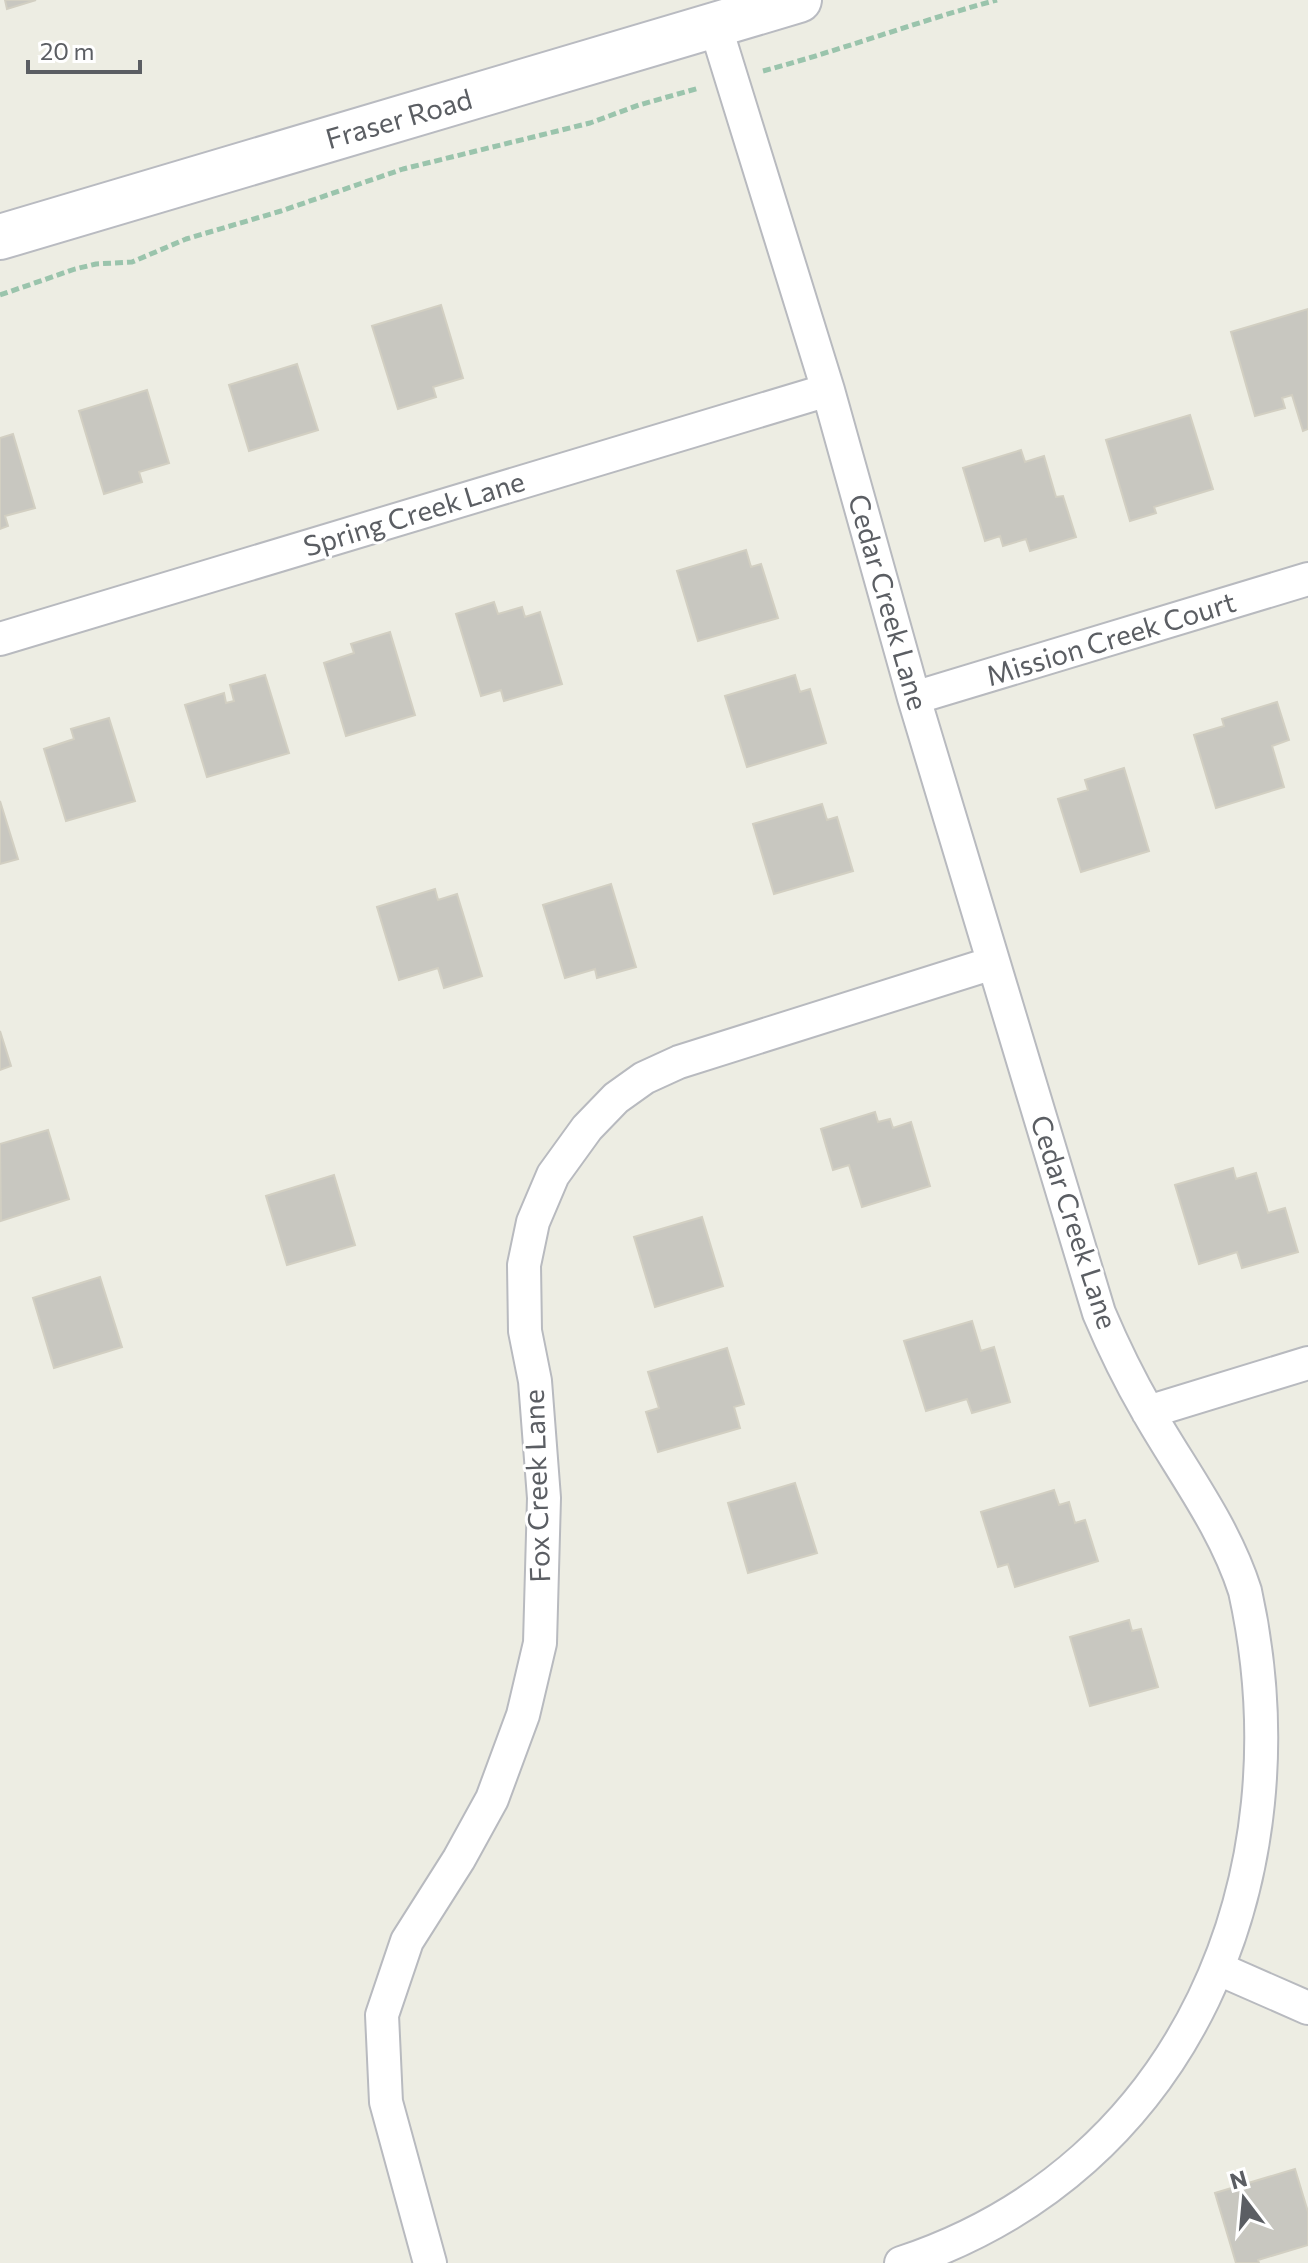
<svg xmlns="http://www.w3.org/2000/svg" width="1308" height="2263" font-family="Commissioner,sans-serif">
	<rect width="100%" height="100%" fill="#edede3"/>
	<path fill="#c8c7c0" stroke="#d2cfc2" stroke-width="2" d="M5,0h31l-29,9z
		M441,305l22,73 -30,9 3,10 -38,12 -26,-83z
		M1308,309v120l-5,2 -11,-36 -10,3 3,10 -30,8 -24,-84z
		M297,364l21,66 -69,21 -20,-66z
		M147,390l22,73 -30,9 3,10 -38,12 -25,-83z
		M1190,415l23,74 -59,18 2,6 -26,8 -24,-81z
		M13,434l22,74 -30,8 3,10 -8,3v-91z
		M1021,450l4,12 19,-6 12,41 7,-1 13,41 -46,14 -4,-12 -23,7 -3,-10 -15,5 -22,-73z
		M746,550l5,17 10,-3 17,54 -80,23 -21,-70z
		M494,602l4,12 24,-7 3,10 15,-5 22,72 -58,17 -3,-11 -20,6 -25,-82z
		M390,632l25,83 -69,21 -22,-73 30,-10 -3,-9z
		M265,675l24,78 -82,24 -22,-72 39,-12 2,10 8,-2 -4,-16z
		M795,675l5,17 10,-3 16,54 -79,24 -22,-71z
		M1277,702l12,38 -17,6 12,41 -68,21 -22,-73 30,-9 -2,-7z
		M109,718l26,83 -69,20 -22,-72 30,-10 -3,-10z
		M1124,768l25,83 -68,21 -23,-73 30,-9 -3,-10z
		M0,801l18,58 -18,5z
		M822,804l5,16 10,-3 16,54 -79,23 -21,-70z
		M611,884l25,83 -39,11 -2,-9 -30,9 -22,-73z
		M435,889l3,11 19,-6 25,82 -38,12 -6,-20 -39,12 -22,-73z
		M0,1031l11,35 -11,4z
		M875,1112l3,10 12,-3 3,9 18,-6 19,64 -68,21 -13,-42 -16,5 -12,-41z
		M48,1130l21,69 -68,22 -1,-77z
		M1233,1168l3,11 20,-6 12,40 17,-5 13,44 -56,16 -5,-16 -38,12 -24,-79z
		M334,1175l21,70 -68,20 -21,-69z
		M702,1217l21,69 -68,21 -21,-70z
		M100,1277l22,70 -68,21 -21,-70z
		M972,1321l9,30 13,-4 16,55 -38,11 -5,-14 -41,12 -22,-70z
		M727,1348l17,56 -10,3 6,21 -82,24 -12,-40 13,-4 -11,-36z
		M795,1483l22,70 -69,20 -20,-70z
		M1054,1490l5,15 10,-3 6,21 10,-3 13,41 -83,26 -7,-23 -10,3 -17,-55z
		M1129,1620l3,11 9,-2 17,58 -68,19 -20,-69z
		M1295,2169l13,43v33l-50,15 1,3h-23l-21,-70z"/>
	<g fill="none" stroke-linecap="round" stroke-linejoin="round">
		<g stroke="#b8babf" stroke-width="36">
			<path id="street" d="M715,25l113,365 86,308 185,615c14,33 30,66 48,97 34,60 77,115 98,181 63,286 -59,578 -344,672
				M0,639l828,-249
				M914,698l394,-119
				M1148,1412l160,-49
				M1226,1972l82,36
				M430,2263l-44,-161 -4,-87 25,-74 52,-82 33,-60 31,-84 17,-72 4,-145 -9,-117 -10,-50 -1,-66 9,-43 20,-47 34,-47 29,-30 28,-20 35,-16 314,-99"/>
		</g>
		<g stroke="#b9bbc1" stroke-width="48">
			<path id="secondary" d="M0,237l799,-237"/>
		</g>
		<path stroke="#9ac4ac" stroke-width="5" stroke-dasharray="8 4" stroke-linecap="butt" d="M763,71c79,-21 155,-50 234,-71
			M0,295l75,-26 21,-5 36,-2 54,-23 95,-28 122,-42 187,-46 49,-18 60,-17"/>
		<use href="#street" stroke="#fff" stroke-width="32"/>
		<use href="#secondary" stroke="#fff" stroke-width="44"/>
	</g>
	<g text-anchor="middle" stroke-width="6" stroke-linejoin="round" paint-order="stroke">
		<g font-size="28" fill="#5b5e63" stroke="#fff">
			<text transform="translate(399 119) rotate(-16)" y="10">Fraser Road</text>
			<text transform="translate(414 514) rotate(-17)" y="10">Spring Creek Lane</text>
			<text transform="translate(888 602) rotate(74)" y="10">Cedar Creek Lane</text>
			<text transform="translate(1111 639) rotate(-17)" y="10">Mission Creek Court</text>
			<text transform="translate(1074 1222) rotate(72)" y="10">Cedar Creek Lane</text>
			<text transform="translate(537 1486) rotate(-92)" y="10">Fox Creek Lane</text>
		</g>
	</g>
	<g transform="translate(1244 2199) rotate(344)" stroke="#ffffff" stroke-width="6" paint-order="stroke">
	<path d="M0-6L14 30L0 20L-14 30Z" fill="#5b5e63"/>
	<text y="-12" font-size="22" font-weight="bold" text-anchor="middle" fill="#5b5e63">N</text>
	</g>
	<path d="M28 60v12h112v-12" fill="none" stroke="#5b5e63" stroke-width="4"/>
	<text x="40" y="60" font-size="24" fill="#5b5e63" stroke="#ffffff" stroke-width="6" paint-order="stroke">20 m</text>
</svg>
